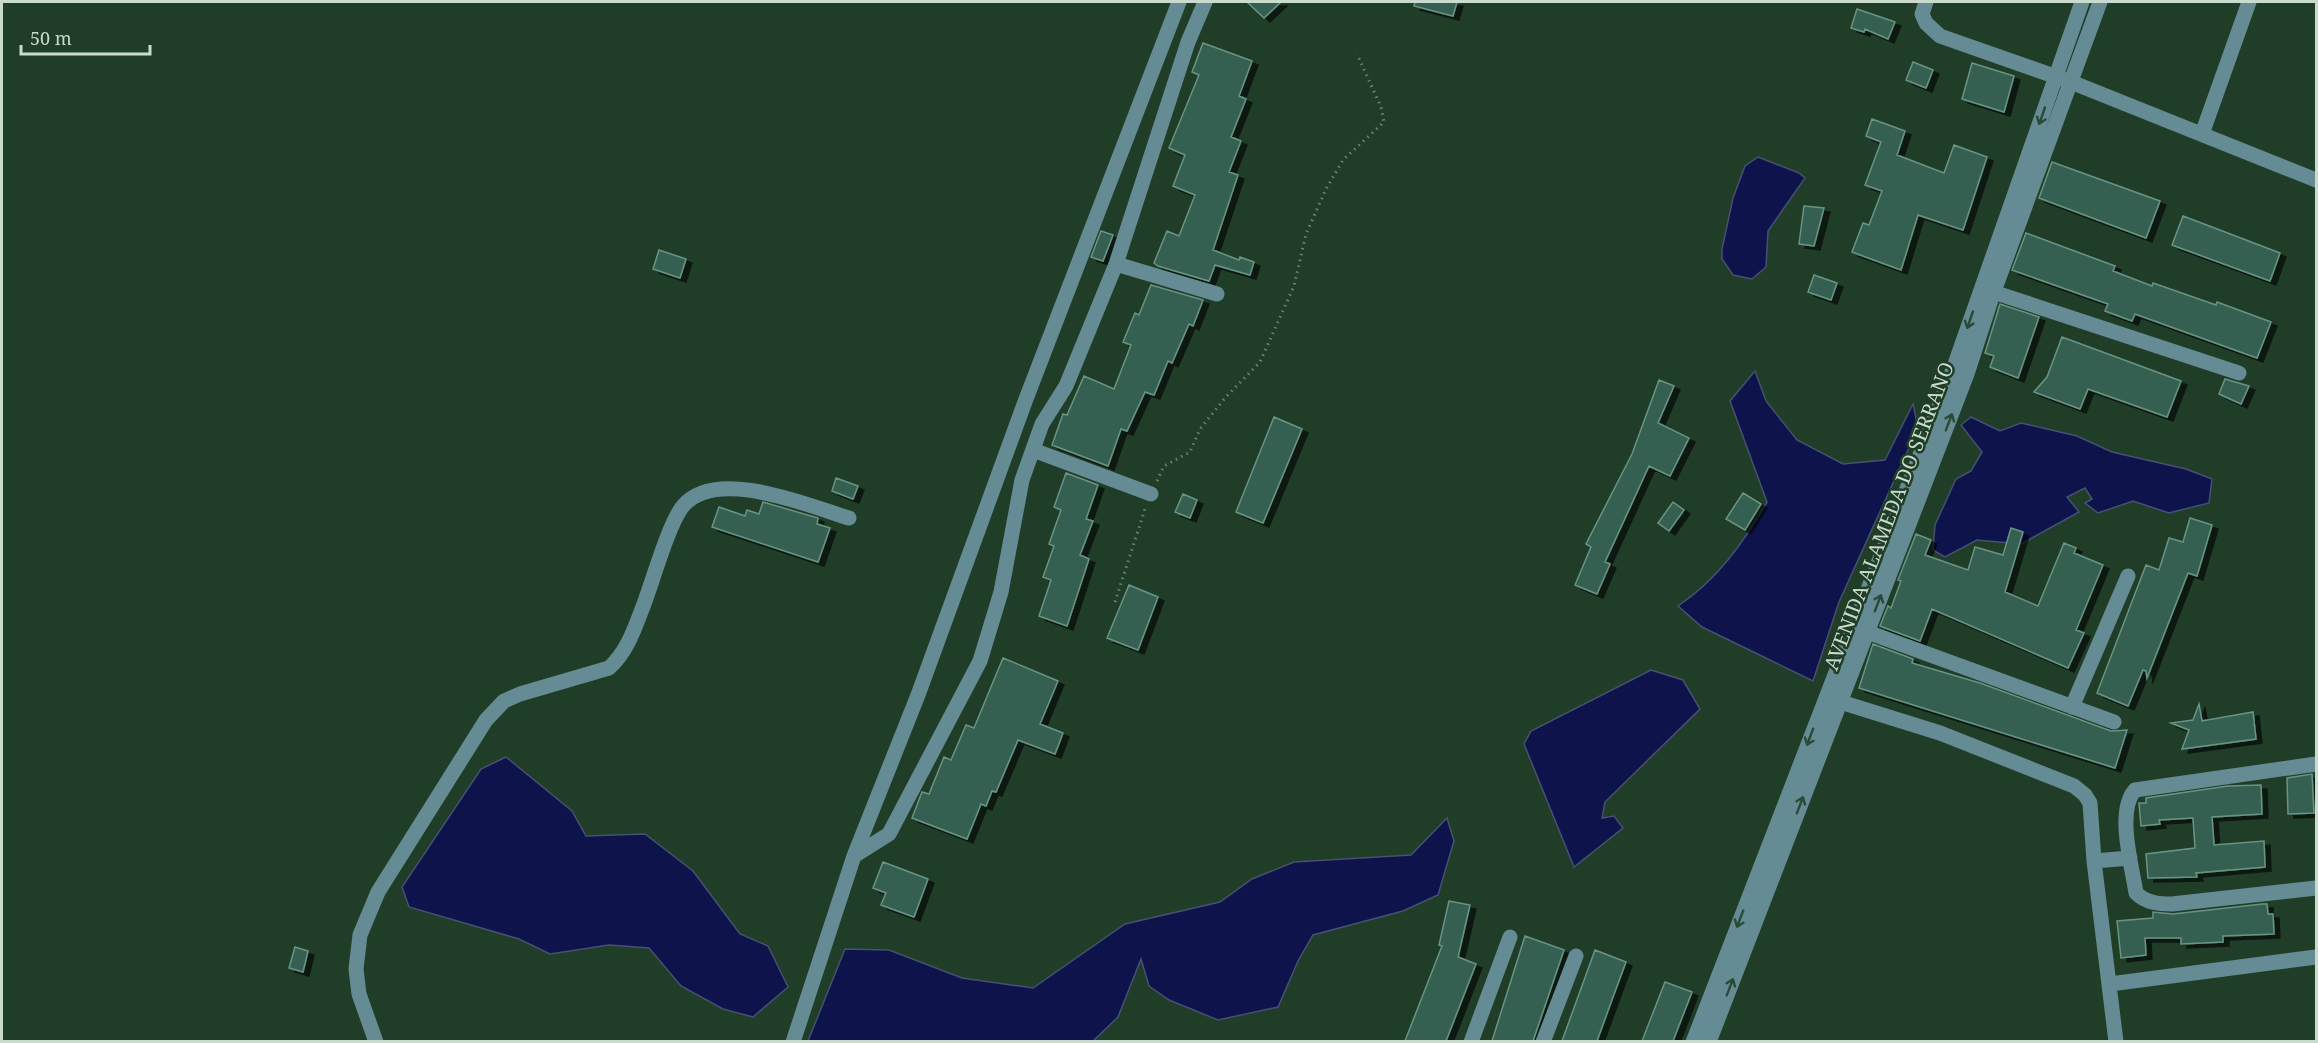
<svg xmlns="http://www.w3.org/2000/svg" width="2318" height="1043" font-family="'Noto Serif',serif">
	<defs>
		<filter id="shadow"><feDropShadow dx="6" dy="4" stdDeviation="0" flood-color="#0009"/></filter>
	</defs>
	<rect width="100%" height="100%" fill="#203e27"/>
	<path fill="#0e144b" stroke="#465072" stroke-width="1.5" d="M1758,157l41,16 6,5 -37,53 -2,36 -14,12 -19,-4 -11,-16v-10l11,-51 12,-32z
		M1755,371l11,30 31,39 46,24 42,-4 28,-56 5,24 -79,174 -26,79 -111,-54 -24,-21c40,-27 65,-63 89,-104l-37,-101z
		M1971,417l29,14 21,-8 56,13 35,16 74,17 26,10 -3,24 -40,10 -36,-12 -35,12 -13,-10 7,-4 -7,-11 -18,9 12,15 -58,32 -44,-4 -32,17 -12,-7 2,-25 21,-46 15,-8 11,-19 -21,-27z
		M1651,670l32,10 17,29 -95,93 -3,16 12,-2 9,12 -49,39 -50,-123 7,-13z
		M506,757l66,54 14,25 59,-2 48,37 47,63 28,12 20,41 -35,30 -30,-8 -42,-23 -32,-38 -40,-3 -59,9 -31,-15 -110,-32 -7,-20 79,-118z
		M1447,818l7,23 -16,54 -35,16 -90,24 -15,26 -20,46 -60,13 -49,-20 -20,-14 -8,-27 -23,58 -25,24h-285l37,-92 44,1 73,28 71,10 92,-64 95,-22 32,-23 42,-17 117,-7z"/>
	<path fill="#345f51" stroke="#689485" stroke-width="1.5" filter="url(#shadow)" d="M1247,2h34l-17,16z
		M1415,2h42l-4,14 -39,-10z
		M1857,9l38,13 -7,17 -23,-10 -1,3 -13,-4z
		M1203,43l49,18 -13,35 7,3 -15,38 10,4 -12,31 9,3 -25,75 26,10 1,-3 14,5 -1,3 -3,10 -35,-10 -6,16 -51,-15 -4,-3 13,-32 12,5 16,-41 -22,-9 12,-31 -16,-7 30,-73 -7,-3z
		M1913,62l20,8 -7,18 -20,-8z
		M1972,63l42,13 -10,36 -42,-13z
		M1872,119l33,12 -8,24 47,18 10,-28 33,12 -24,73 -45,-15 -17,55 -49,-18 11,-29 6,2 13,-34 -17,-6 16,-43 -15,-6z
		M2052,162l108,39 -14,37 -107,-40z
		M1804,206l20,2 -10,38 -15,-2z
		M2183,216l97,37 -10,28 -98,-36z
		M1101,231l12,4 -10,26 -12,-4z
		M2026,233l89,33 -2,5 39,15 1,-3 63,22 1,-3 54,20 -14,36 -122,-44 -3,7 -27,-10 3,-7 -96,-34z
		M659,250l27,9 -6,19 -27,-9z
		M1814,275l23,8 -6,17 -23,-8z
		M1151,285l52,15 -10,26 -4,-2 -17,39 -4,-2 -14,34 -9,-3 -18,39 -6,-2 -13,37 -56,-21 11,-31 4,1 17,-39 30,13 17,-44 -8,-3 12,-29 4,2z
		M2000,304l39,13 -21,61 -28,-11 4,-11 -9,-3z
		M2062,337l119,44 -14,36 -79,-28 -8,20 -46,-17 13,-15z
		M2225,379l24,7 -8,18 -22,-10z
		M1659,380l15,6 -16,37 31,15 -19,38 -21,-10 -44,96 5,2 -13,30 -22,-9 16,-38 -5,-3 46,-90z
		M1274,417l28,12 -39,94 -27,-11z
		M1066,473l32,12 -12,34 7,2 -13,34 9,4 -22,67 -28,-10 12,-36 -8,-3 11,-31 -5,-2 12,-34 -7,-3z
		M836,478l22,8 -5,13 -21,-8z
		M1743,493l18,11 -16,26 -19,-11z
		M1183,494l14,6 -7,18 -15,-6z
		M763,502l55,16 -1,6 13,4 -12,34 -106,-35 7,-20 26,9 2,-6 12,4z
		M1673,502l11,8 -15,21 -11,-8z
		M2190,518l22,7 -15,51 -9,-3 -41,105 -1,-7 -3,-1 -15,36 -31,-13 49,-128 13,5 10,-32 14,4z
		M2011,528l12,4 -18,60 33,14 26,-63 12,5 -2,5 29,12 -27,65 8,3 -16,35 -136,-59 -12,32 -40,-15 8,-20 3,2 10,-27 -3,-1 18,-46 15,6 -6,15 43,15 7,-23 28,8z
		M1129,585l29,12 -20,53 -31,-12z
		M1873,644l40,15 -1,4 68,20 131,48 16,-1 -12,38 -256,-80z
		M1003,658l55,23 -18,43 23,9 -8,21 -37,-14 -22,52 -4,-1 -6,15 -5,-2 -14,35 -55,-21 10,-26 7,2 15,-37 7,3 15,-35 8,3z
		M2199,704l3,17 51,-9 3,27 -74,10 7,-19 -18,-7 22,-3z
		M2312,774l2,39 -26,1 -1,-36z
		M2261,785l1,29 -50,3 2,28 50,-4 1,26 -69,6 1,4 -49,1 -2,-24 49,-6 -2,-30 -34,2 1,4 -19,2 -2,-23h7v-5l82,-12z
		M883,862l45,17 -14,38 -33,-12 5,-12 -13,-5z
		M1449,901l21,4 -12,52 18,7 -30,77h-41l37,-95 -3,-1z
		M2262,904h5l1,10h5l1,20 -51,2v6l-42,2v-6h-36l1,17 -25,3 -4,-37 36,-3v-6l20,2z
		M1525,936l39,14 -31,91h-41z
		M295,947l13,4 -5,21 -14,-4z
		M1595,950l31,12 -13,35 -16,44h-35z
		M1665,982l27,10 -19,49h-31z"/>
	<g fill="none" stroke-linecap="round" stroke-linejoin="round">
		<path stroke="#6a8370" stroke-width="3" stroke-dasharray="1.5 4.5" stroke-linecap="butt" d="M1157,481l7,-15 26,-14 10,-23 25,-31 35,-36 34,-76 12,-52 20,-45 17,-29 41,-38 -3,-15 -24,-53
			M1115,602l30,-93"/>
		<path stroke="#658c94" stroke-width="15" d="M1926,2l-4,12 4,9 14,13 131,46 245,98
			M2202,134l47,-132
			M1116,264l101,30
			M1984,289l255,84
			M1033,450l118,44
			M1859,629l255,93
			M1831,699l109,34 134,53 11,9 5,8 4,58 22,181
			M2072,707l56,-131
			M2316,764l-181,26c-19,21 -3,76 1,103 10,10 23,11 36,11l144,-16
			M854,856l35,-22 91,-173 21,-69 21,-112 20,-56 24,-38 50,-122 72,-222 17,-40
			M2094,861l36,-3
			M2110,984l206,-27
			M376,1042l-17,-48 -3,-25 4,-34 18,-43 108,-172 18,-19 16,-7 89,-26c19,-17 26,-41 35,-64 9,-24 25,-81 39,-98 33,-40 126,0 166,12
			M793,1042l61,-186 64,-161 108,-296 153,-397
			M1471,1042l39,-105
			M1543,1042l33,-86
			M1693,1042l261,-675 128,-365
			M1709,1042l258,-668 26,-80 107,-292"/>
	</g>
	<defs><path id="oneway-shaft" d="M-6 0H5M1.5-3L5.5 0L1.5 3" fill="none" stroke-width="1.6" stroke-linecap="round" stroke-linejoin="round" transform="scale(1.5)"/></defs>
	<g stroke="#2a4a37">
		<use href="#oneway-shaft" transform="translate(2042 116) rotate(109)"/>
		<use href="#oneway-shaft" transform="translate(1970 320) rotate(109)"/>
		<use href="#oneway-shaft" transform="translate(1949 422) rotate(-69)"/>
		<use href="#oneway-shaft" transform="translate(1878 603) rotate(-69)"/>
		<use href="#oneway-shaft" transform="translate(1810 737) rotate(111)"/>
		<use href="#oneway-shaft" transform="translate(1800 805) rotate(-69)"/>
		<use href="#oneway-shaft" transform="translate(1740 919) rotate(111)"/>
		<use href="#oneway-shaft" transform="translate(1730 987) rotate(-69)"/>
	</g>
	<g text-anchor="middle" stroke-width="5" stroke-linejoin="round" paint-order="stroke">
		<g font-size="20" fill="#c9dbcc" stroke="#203e27">
			<text transform="translate(1889 516) rotate(-69)" y="7">AVENIDA ALAMEDA DO SERRANO</text>
		</g>
	</g>
	<rect width="2318" height="1043" fill="none" stroke="#c9dbcc" stroke-width="6"/>
	<path d="M21 45v9h129v-9" fill="none" stroke="#c9dbcc" stroke-width="3"/>
	<text x="30" y="45" font-size="18" fill="#c9dbcc" stroke="#203e27" stroke-width="4.5" paint-order="stroke">50 m</text>
</svg>
